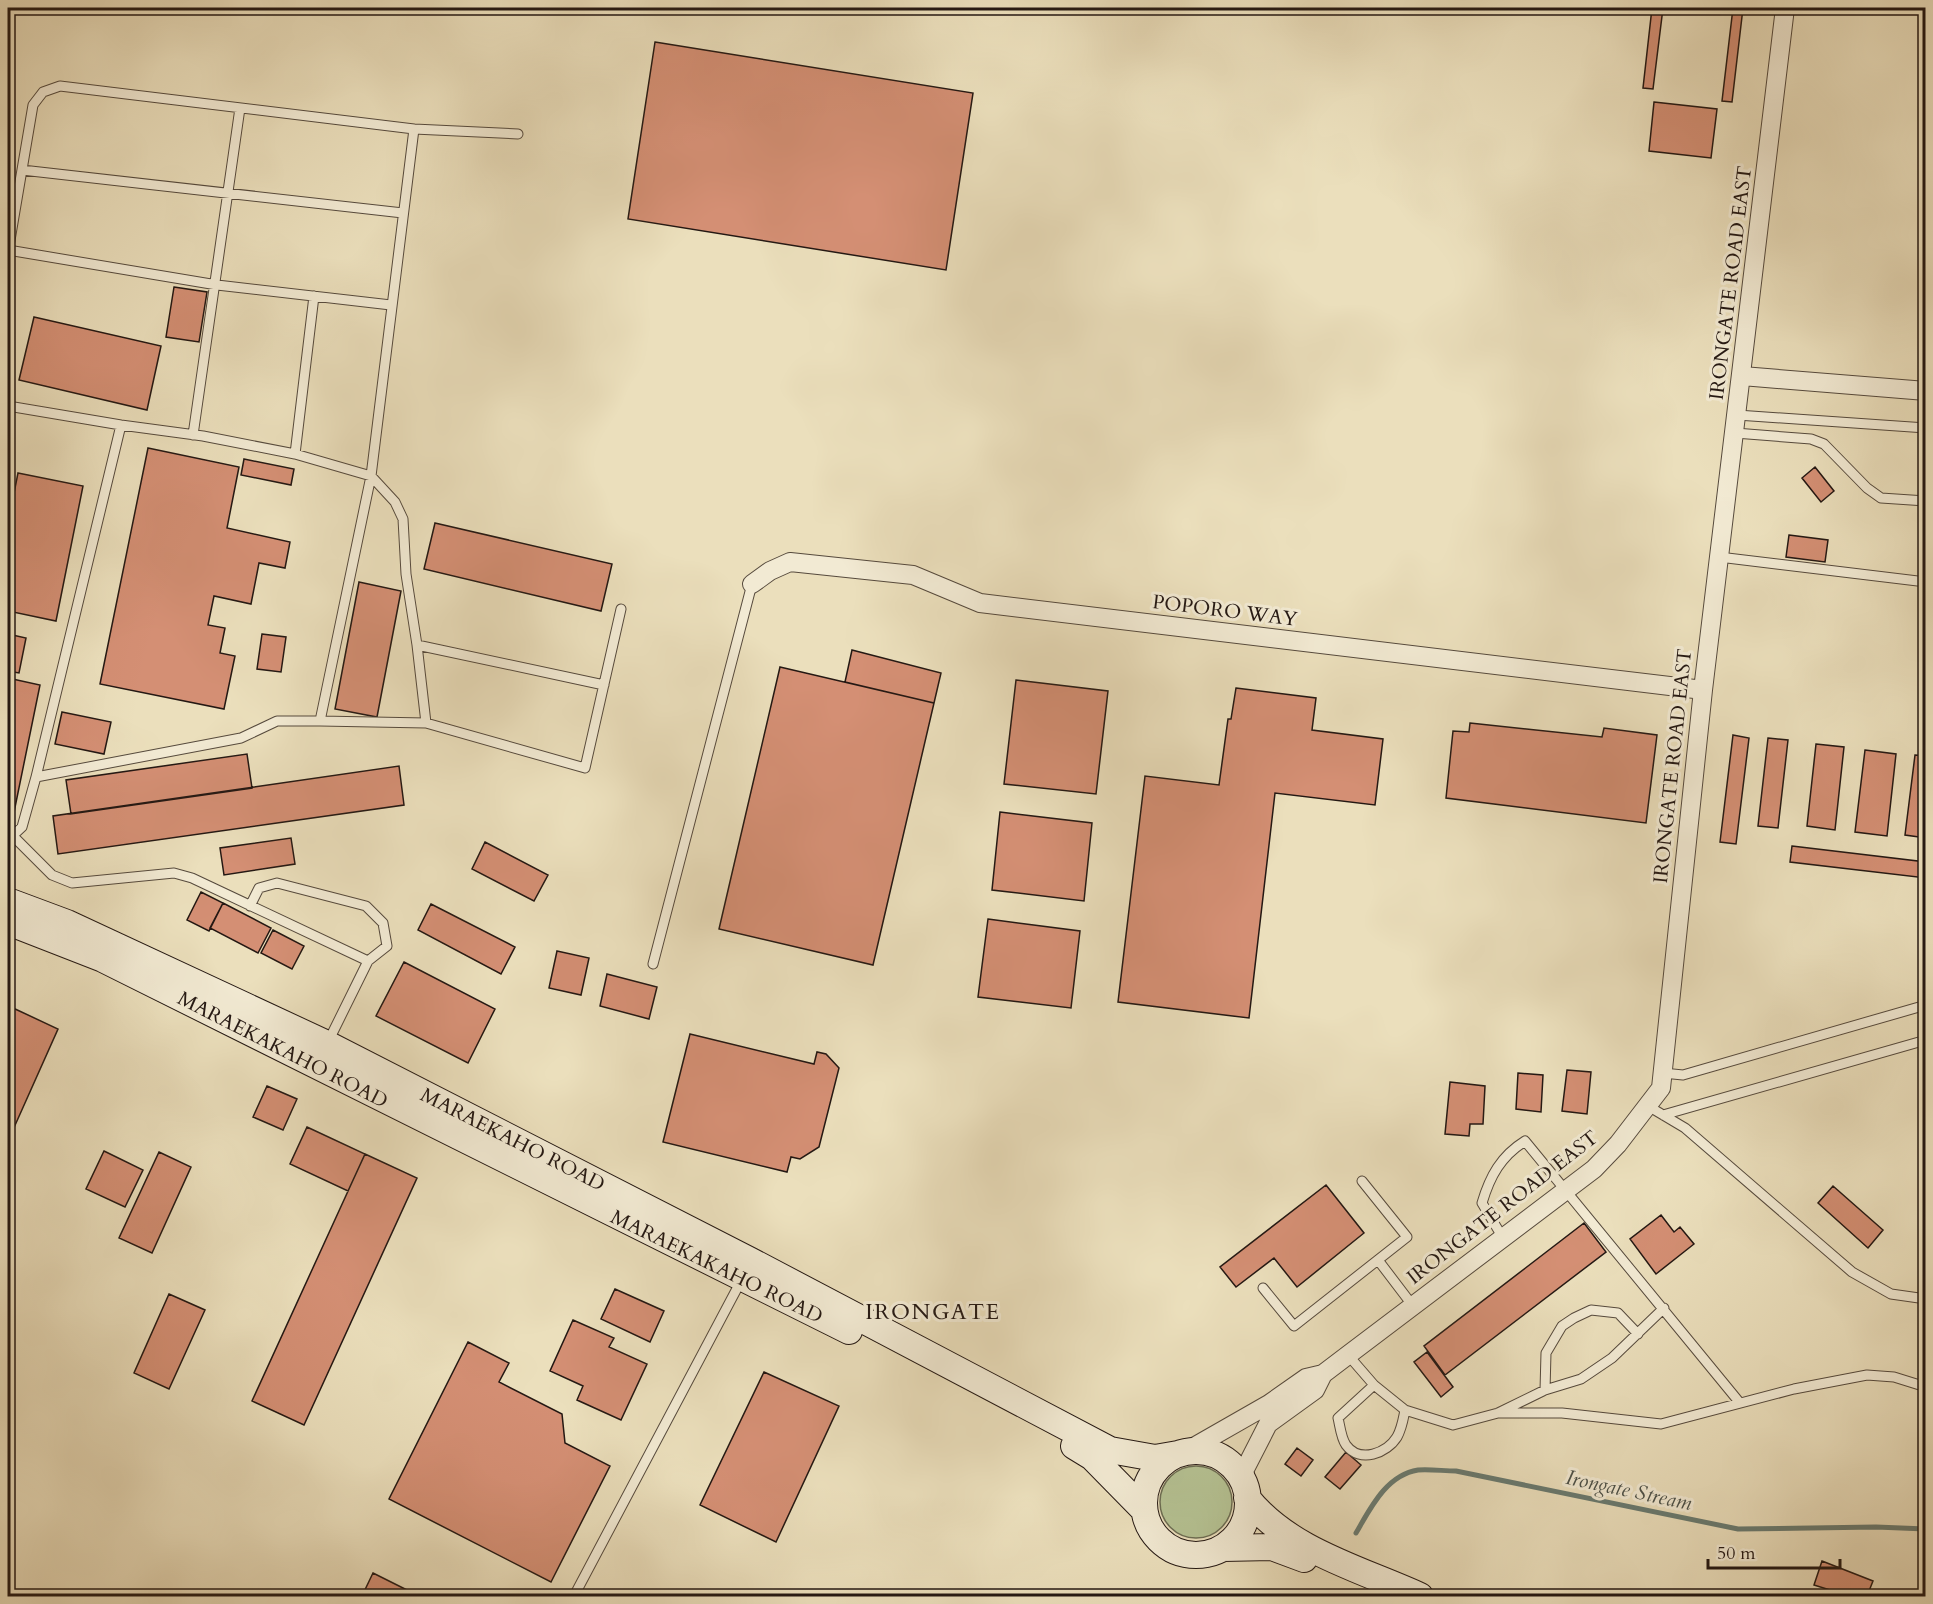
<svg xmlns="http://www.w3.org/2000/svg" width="1933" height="1604" font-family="Cardo,serif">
	<rect width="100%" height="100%" fill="#ebdfbc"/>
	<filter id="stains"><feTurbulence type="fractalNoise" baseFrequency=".00333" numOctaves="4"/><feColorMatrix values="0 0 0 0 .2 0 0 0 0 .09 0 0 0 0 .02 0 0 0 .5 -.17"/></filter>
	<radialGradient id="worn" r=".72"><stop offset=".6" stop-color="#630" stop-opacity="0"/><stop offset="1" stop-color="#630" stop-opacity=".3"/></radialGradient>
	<path fill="#b5c293" stroke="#6c6d53" stroke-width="1.5" d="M1160 1502a36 36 0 1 1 72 0a36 36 0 1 1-72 0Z"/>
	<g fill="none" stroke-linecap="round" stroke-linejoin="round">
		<path stroke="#6a7b71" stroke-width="5" d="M1356,1533c14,-24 30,-58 62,-63 12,-1 26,1 38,1l282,58 138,-2 50,2
			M1328,1596l1,-2"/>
	</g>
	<path fill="#d48f74" stroke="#241813" stroke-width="1.5" d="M274,8h44l-1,4z
		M1652,8h11l-10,81 -10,-1z
		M1733,8h10l-11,94 -10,-1z
		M655,42l318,51 -27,177 -318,-51z
		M1654,102l63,7 -6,49 -62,-7z
		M174,287l33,5 -8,50 -33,-5z
		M34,317l127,29 -14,64 -128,-30z
		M148,448l91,19 -12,61 63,14 -5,26 -26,-5 -8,41 -37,-8 -6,29 17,3 -5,25 15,3 -11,53 -124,-25z
		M244,459l50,10 -3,16 -50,-10z
		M1815,467l19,24 -13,11 -19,-24z
		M18,473l65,13 -27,135 -48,-10v-88z
		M435,523l177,41 -11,47 -177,-42z
		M1789,535l39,5 -3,22 -39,-5z
		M359,582l42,9 -24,126 -42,-8z
		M8,634l18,4 -7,35 -11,-2z
		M262,634l24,3 -5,35 -24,-3z
		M852,650l89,23 -7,30 -89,-21z
		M780,667l154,36 -61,262 -154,-36z
		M8,678l32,7 -28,137 -4,-1z
		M1016,680l92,11 -12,103 -92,-10z
		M1236,688l80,10 -4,32 71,9 -8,66 -100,-12 -26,225 -131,-16 27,-226 74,9 9,-66h3z
		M62,712l49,10 -7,32 -49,-10z
		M1470,723l132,14 2,-9 53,7 -11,88 -200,-25 7,-67 16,1z
		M1733,735l16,3 -13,106 -16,-2z
		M1768,738l20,2 -10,88 -20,-2z
		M1816,744l28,3 -9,83 -28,-4z
		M1865,750l31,4 -9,82 -32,-4z
		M247,754l5,34 -181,26 -5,-34z
		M1915,755l11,1v82l-21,-3z
		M399,766l5,39 -346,49 -5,-38z
		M1000,812l92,11 -8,78 -92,-11z
		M291,838l4,26 -71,11 -4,-27z
		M485,842l63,33 -14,26 -62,-32z
		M1792,846l134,16v16l-136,-16z
		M201,892l22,11 -14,28 -22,-11z
		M223,903l48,25 -13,25 -48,-25z
		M431,904l84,43 -14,27 -83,-44z
		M988,919l92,12 -9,77 -93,-11z
		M273,930l31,16 -12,23 -31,-16z
		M557,951l32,7 -8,37 -32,-7z
		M404,962l91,47 -27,54 -92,-47z
		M607,974l50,13 -8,32 -49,-13z
		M13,1008l45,21 -50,112v-121z
		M690,1034l124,30 3,-12 9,2 13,14 -20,79 -19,12 -9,-2 -4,15 -124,-30z
		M1567,1070l24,2 -4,42 -25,-3z
		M1518,1073l25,2 -2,37 -25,-3z
		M1450,1082l35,4 -2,38h-13l-1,12 -24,-2z
		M267,1086l30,13 -14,31 -30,-13z
		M307,1127l58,27 -17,37 -58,-27z
		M104,1151l39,19 -18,37 -39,-18z
		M159,1152l32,15 -39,86 -33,-15z
		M365,1154l52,24 -113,247 -52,-24z
		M1326,1185l38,48 -67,54 -23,-29 -38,29 -16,-20z
		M1833,1186l50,44 -15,18 -50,-45z
		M1661,1215l13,17 6,-5 14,17 -38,30 -26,-35z
		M1584,1223l22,29 -161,123 -21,-29z
		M615,1289l49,22 -14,31 -49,-23z
		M169,1294l36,16 -36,79 -35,-16z
		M573,1320l41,18 -5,9 38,17 -26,56 -44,-20 6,-14 -33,-15z
		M468,1342l41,21 -10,19 63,32 3,29 45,23 -59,116 -162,-83z
		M1427,1352l26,35 -12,10 -27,-35z
		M764,1372l75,34 -63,136 -76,-37z
		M1297,1448l16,12 -12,16 -16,-12z
		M1346,1452l15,13 -21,24 -15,-12z
		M1822,1561l51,20 -6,15h-18l-35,-11z
		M373,1573l46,23h-57z"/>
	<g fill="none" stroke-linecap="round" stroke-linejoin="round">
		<g stroke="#564a3d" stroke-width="11">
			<path id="lane" d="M22,170l381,43
				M8,250l209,35 174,20
				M8,252l25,-147 10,-13 17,-6 354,43 104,5
				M8,406l113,19 82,11 92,18 76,22 24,26 8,17 3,55 11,71 187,40
				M1737,415l189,13
				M121,425l-85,352 205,-39 36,-17h43l51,-245 43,-347
				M1735,433l76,6 13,5 43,44 14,10 45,3
				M193,435l47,-327
				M295,454l19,-158
				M1719,557l207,25
				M417,645l9,78
				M320,721l106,2 159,45 36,-159
				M14,837l38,38 20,8 102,-10 18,5 176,83 19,-15 -4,-23 -17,-17 -89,-23 -18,5 -9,18
				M8,840l14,-13 14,-50
				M653,964l99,-380
				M328,1042l40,-81
				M1663,1073l20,2 243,-70
				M1648,1106l37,22 167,144 39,22 35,5
				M1663,1115l263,-75
				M1503,1238l-21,-35c8,-27 19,-47 43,-62l215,262
				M1378,1260l35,46
				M1263,1288l31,38 113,-89 -45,-56
				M1348,1355l26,30 31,25 48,15 45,-12 47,-23 36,-11 31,-21 52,-50
				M1374,1385l-36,33c2,8 3,20 8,27 14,19 41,8 51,-8 5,-9 6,-17 8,-27
				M1545,1390l1,-37 16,-27 12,-8 17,-8 27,3 20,21
				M1498,1413h64l99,11 133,-35 73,-14 27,2 32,10
				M574,1596l168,-317"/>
		</g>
		<g stroke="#564a3d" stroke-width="20">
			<path id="street" d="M1742,376l184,15
				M752,584l18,-13 20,-9 123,13 67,28 723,87
				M1185,1452l84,-48 37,-26 17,-4
				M1243,1481l2,-12 23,-45 47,-34 8,-16 25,-19 246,-186 24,-25 43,-56 42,-398 82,-682"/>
		</g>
		<g stroke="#241813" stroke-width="28">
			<path id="secondary" d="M8,901l59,22 260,121 424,217 359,189 45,8 23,-4
				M8,922l95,37 746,372
				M1074,1446l18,11 52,53
				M1144 1503a52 52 0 1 1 104 0a52 52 0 1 1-104 0Z
				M1247,1498c42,53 114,71 173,98
				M1223,1548l49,-1 32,12"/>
		</g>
		<use href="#lane" stroke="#f2ead3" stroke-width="9"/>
		<use href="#street" stroke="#f2ead3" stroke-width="18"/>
		<use href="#secondary" stroke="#f2ead3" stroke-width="26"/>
	</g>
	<g text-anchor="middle" stroke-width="6" stroke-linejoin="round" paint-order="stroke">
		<g font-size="20" fill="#241813" stroke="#f2ead3">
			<text transform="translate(1730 283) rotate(-83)" y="7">IRONGATE ROAD EAST</text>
			<text transform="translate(1225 610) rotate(7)" y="7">POPORO WAY</text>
			<text transform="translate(1672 766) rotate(-84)" y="7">IRONGATE ROAD EAST</text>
			<text transform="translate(283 1049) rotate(27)" y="7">MARAEKAKAHO ROAD</text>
			<text transform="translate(513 1139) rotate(27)" y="7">MARAEKAHO ROAD</text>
			<text transform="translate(1502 1207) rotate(-38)" y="7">IRONGATE ROAD EAST</text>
			<text transform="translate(717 1266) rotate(26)" y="7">MARAEKAKAHO ROAD</text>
		</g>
		<g font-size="21" font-style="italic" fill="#4d524a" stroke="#f2ead3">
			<text transform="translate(1629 1490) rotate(12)" y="7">Irongate Stream</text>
		</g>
		<g font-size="22" letter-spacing="1.5" fill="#241813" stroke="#f2ead3">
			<text x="933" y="1319">IRONGATE</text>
		</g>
	</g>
	<rect width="1933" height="1604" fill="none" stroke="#ebdfbc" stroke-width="30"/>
	<rect x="9" y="9" width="1915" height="1586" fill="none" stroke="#241813" stroke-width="3"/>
	<rect x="15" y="15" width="1903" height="1574" fill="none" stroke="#241813" stroke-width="1.5"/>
	<path d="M1708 1559v9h132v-9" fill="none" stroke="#241813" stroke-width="3"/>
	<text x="1717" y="1559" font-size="18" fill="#241813" stroke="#f2ead3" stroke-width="4.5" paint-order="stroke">50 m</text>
	<rect width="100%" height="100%" filter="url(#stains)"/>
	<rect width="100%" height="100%" fill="url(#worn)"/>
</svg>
